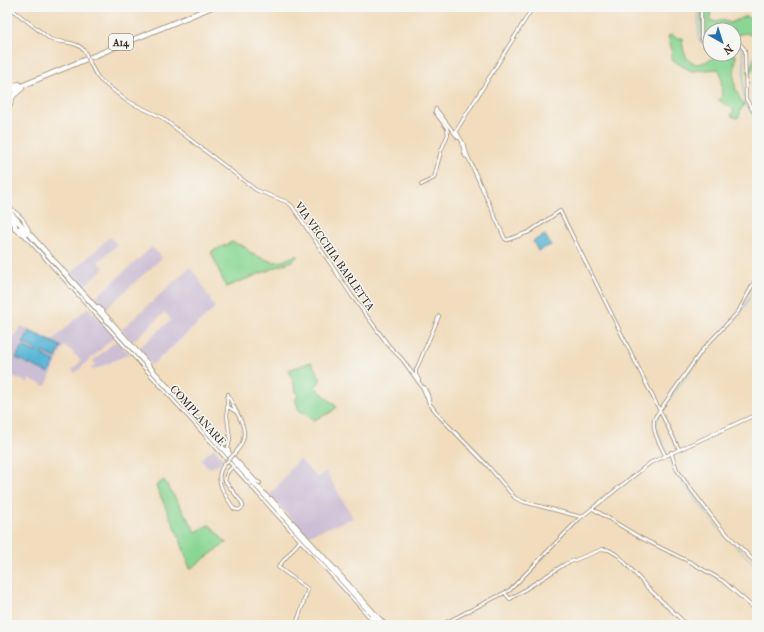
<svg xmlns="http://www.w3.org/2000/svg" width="764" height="632" font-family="'IM FELL French Canon',serif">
	<rect width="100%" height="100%" fill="#f6f6f2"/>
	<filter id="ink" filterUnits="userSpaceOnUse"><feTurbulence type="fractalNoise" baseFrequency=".025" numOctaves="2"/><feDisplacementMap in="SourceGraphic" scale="8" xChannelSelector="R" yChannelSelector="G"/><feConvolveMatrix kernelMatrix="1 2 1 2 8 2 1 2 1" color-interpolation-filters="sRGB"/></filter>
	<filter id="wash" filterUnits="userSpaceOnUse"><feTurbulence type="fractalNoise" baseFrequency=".012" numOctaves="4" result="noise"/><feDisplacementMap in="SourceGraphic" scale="16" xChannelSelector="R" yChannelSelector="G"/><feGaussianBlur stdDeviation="0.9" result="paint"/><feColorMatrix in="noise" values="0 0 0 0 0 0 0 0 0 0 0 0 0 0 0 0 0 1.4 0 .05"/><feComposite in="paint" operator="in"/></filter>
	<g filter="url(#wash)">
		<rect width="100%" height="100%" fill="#f1ddbe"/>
		<path fill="#ccbed4" d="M110,237l7,8 -19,17 6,6 -22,20 -12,-14z
			M152,247l10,11 -59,53 -10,-11z
			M190,267l9,12 16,29 -63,57 -14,-16 33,-29 -6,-8 -33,30 -11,-12z
			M88,307l27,29 -40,37 -3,-3 9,-9 -10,-11 -7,-4 -18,40 -17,-7 -1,4 -20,-9 2,-4 -3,-2v-30l9,-3 5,-9 32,14z
			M117,340l12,14 -36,16 -2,-2 5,-4 -3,-3z
			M214,448l10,11 -8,7h-3l-2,2 -4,-1 -6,-8z
			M299,459l19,19 8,-7 27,47 -46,18 -37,-41z"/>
		<path fill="#8ad794" stroke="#628059" d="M701,7h10l-1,13 6,2 5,-2 10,3 15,-7c11,6 11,15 11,26 -5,-10 -13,-10 -23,-6v-6h-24v11l-4,1 -4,-3z
			M671,35l6,3h5c1,17 6,32 25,23 5,-2 10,-6 14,-7 4,-1 9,0 13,0v-1l2,2c-2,22 -5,31 8,50l-4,6v3l-2,4 -7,-2 3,-6 -15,-10 3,-4 -1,-21 -2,-6 -28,2 -19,-11v-8l-4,-16z
			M757,52c0,10 0,16 -10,22z
			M232,242l13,5 7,7 20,8 11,-1 13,-6 2,1 -6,5 -66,26 -15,-35z
			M311,362l9,15v4l-5,6 22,20 -6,5 -17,8 -15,-10 -4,-11 3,-2 -9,-27z
			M164,480l32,52 12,-7 3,1 15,17 -36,26 -10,-30 -24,-53z"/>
		<path fill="#59b7d7" stroke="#4a707a" d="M545,235l6,10 -13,6 -5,-10z
			M29,331l32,15 -5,12 -14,-6 -1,2 14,7 -6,12 -33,-15 6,-12 14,6 1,-2 -14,-7z"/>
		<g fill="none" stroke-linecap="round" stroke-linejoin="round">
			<path stroke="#59b7d7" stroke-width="1" d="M698,7l1,33 3,3 8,1
				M734,46l7,1c7,16 -1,38 4,56 3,7 8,13 12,19
				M757,285l-17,29 -36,38 -38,52 -9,16 -1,7 19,44 8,12 37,47 37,37"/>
		</g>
	</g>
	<g filter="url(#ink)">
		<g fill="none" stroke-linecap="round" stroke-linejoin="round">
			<g stroke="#96846e" stroke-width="4">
				<path id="minor" d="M9,7l41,32c12,5 28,1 35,13
					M533,7l-77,124 7,12 5,14 37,82 2,1 22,-8 31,-21 119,238
					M701,7v32l4,3h5
					M734,44l7,1 4,5 1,49 11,18
					M91,65l4,8 5,7 27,21 34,16 95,73 31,12 5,4 60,90 37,50 13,13 21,29 6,15 11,14 48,49 27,32 9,4 57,15
					M436,109l22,29
					M462,144l3,12 2,1
					M421,185l13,-7 7,-27 7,-17 -1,-6 -12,-16 1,-3
					M7,205l15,13 7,12
					M7,217l4,5
					M15,230l10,6 347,384
					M98,306l51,58
					M419,380l-3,-5v-5l23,-54
					M424,387l4,8 1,6
					M228,394c7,21 27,36 8,58
					M227,397v19l3,23 -2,9 1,3
					M227,406l9,6
					M220,442l5,2 4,-2
					M226,449l30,32 4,2
					M671,452l6,18 13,18 30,39 37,37
					M665,455c-5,-11 -15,-26 -10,-38l48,-68 35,-37 19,-35
					M223,466c-10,15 3,30 11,43l5,1 4,-3 -1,-4 -17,-22 2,-8 6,-7
					M271,498l115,127
					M593,509l48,29 51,25 31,18 34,30
					M505,593l5,6 55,-35 38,-15 6,1 10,6 28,31 40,38
					M296,625l12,-36 -30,-22 22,-26
					M437,625l5,-1
					M441,625l69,-35 69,-71 71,-56 107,-49"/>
			</g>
			<g stroke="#96846e" stroke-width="6">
				<path id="highway" d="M7,88l12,-4
					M7,92l205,-85
					M7,113l6,-17 9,-8
					M7,209l375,416
					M10,216l5,9v4h5l6,5
					M372,617l5,8"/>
			</g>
			<use href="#minor" stroke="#fff" stroke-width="2.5"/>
			<use href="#highway" stroke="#fff" stroke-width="4.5"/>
			<g stroke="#96846e" stroke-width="4" stroke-linecap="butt">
				<path id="minor-bridge" d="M85,52l6,13
					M223,466l13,-14"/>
			</g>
			<use href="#minor-bridge" stroke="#fff" stroke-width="2.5"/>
		</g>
	</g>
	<g text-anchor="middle" stroke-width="3" stroke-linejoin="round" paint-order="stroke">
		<rect fill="#f6f6f2" stroke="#73675e" stroke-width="1" x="109" y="34" width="24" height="16" rx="3"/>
		<g font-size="10" font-weight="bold" fill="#3b2a1e">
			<text x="121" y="46">A14</text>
		</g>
		<g font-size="11" fill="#3b2a1e" stroke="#f6f6f2">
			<text transform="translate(335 256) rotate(55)" y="4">VIA VECCHIA BARLETTA</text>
			<text transform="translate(198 415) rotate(48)" y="4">COMPLANARE</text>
		</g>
	</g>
	<rect width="764" height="632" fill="none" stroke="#f6f6f2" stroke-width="24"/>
	<g transform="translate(722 42) rotate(141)"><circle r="19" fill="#f6f6f2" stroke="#aba49d"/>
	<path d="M0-3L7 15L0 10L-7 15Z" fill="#1f6fb2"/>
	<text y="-6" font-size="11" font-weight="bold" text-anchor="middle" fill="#3b2a1e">N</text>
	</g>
</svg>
